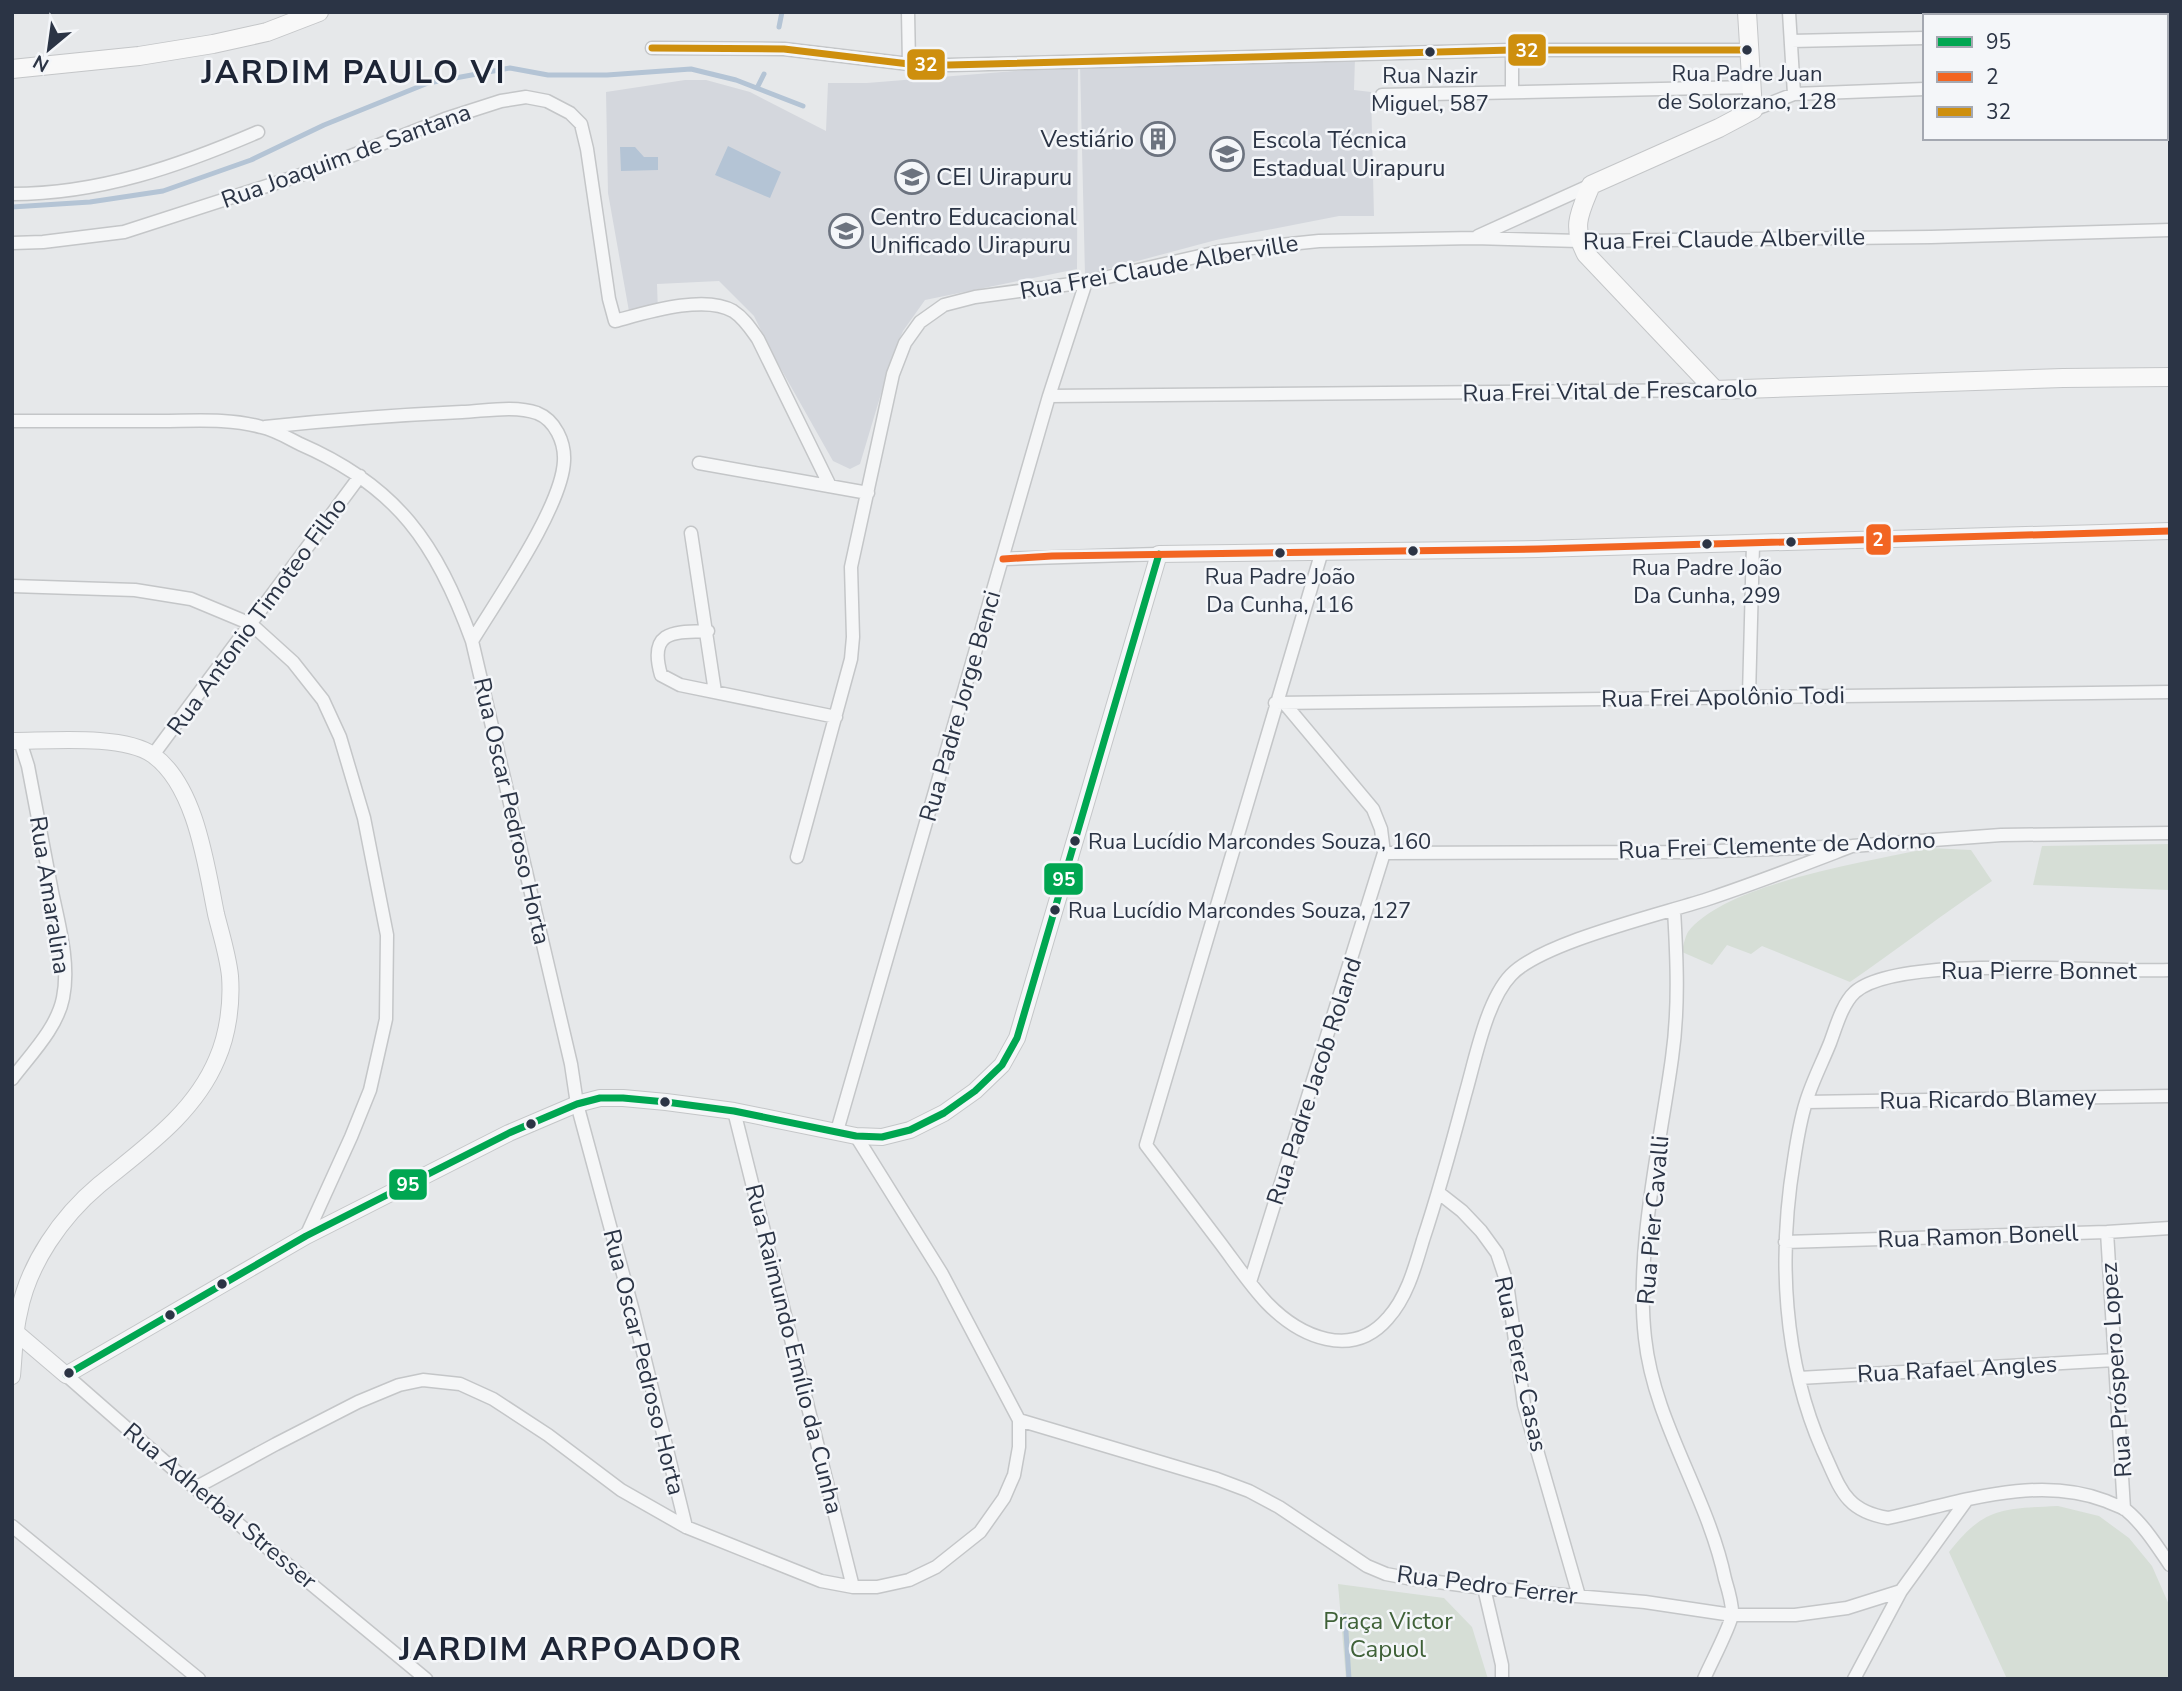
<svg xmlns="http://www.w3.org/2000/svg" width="2182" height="1691" font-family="'Nunito Sans',sans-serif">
	<rect width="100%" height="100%" fill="#e6e8ea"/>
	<path fill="#d4d7dd" d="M1355,58l-1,32 17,2 3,124h-35l-123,24 -131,35 -5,-211z
		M1078,66l-1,203 -152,31 -22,31 -11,26 -32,107 -10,5 -17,-8 -61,-108 -18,-37 -35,-35 -62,3 1,28 -28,5 -22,-124 -2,-101 79,-12h21l44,12 76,39 2,-48h39z"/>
	<path fill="#d6ded6" d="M2170,844v46l-137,-5 9,-39z
		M1930,848l41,2 21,31c-48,32 -94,68 -142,101l-88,-36 -11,8 -24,-9 -15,20 -30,-13c1,-6 3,-15 6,-20 37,-49 183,-71 242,-84z
		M2058,1506l41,10 30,22 23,28 18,41v72h-163l-58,-127c36,-46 54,-43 109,-46z
		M1338,1584l106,14 28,29 16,52h-142z"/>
	<path fill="#b4c4d5" d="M728,146l53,26 -11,26 -55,-23z
		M620,147h15l9,10h14v13l-37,1z"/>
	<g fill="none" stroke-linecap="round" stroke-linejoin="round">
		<path stroke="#b4c4d5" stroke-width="5" d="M779,27l3,-15
			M757,88l7,-14
			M12,207l78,-5 73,-11 88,-31 73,-35 104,-42 82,-15 38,7h59l84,-6 45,11 67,26
			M1345,1616l4,63"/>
		<g stroke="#c4c6c8" stroke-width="15">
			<path id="minor" d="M908,12l1,52
				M1789,12l5,82
				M2166,33h4
				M1791,41l134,-3
				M652,48l132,1 125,15 40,1 563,-15h237
				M2166,79h4
				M1512,92v-42
				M1382,95l370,-8
				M1753,110l41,-16 131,-5
				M12,194c87,0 167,-28 246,-62
				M1478,236l113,-51
				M12,243l31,-1 81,-10 186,-60 135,-53 56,-18 25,-4 21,4 23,12 11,11 6,25 22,150 6,22c30,-8 89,-27 118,-10 11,7 18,18 25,28l72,147
				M1049,396l666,-6
				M12,421c50,0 99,0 149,0 32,0 69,-3 100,6 14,3 27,11 39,17 97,42 137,100 172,197l99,423 6,40 56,207 53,216
				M265,427c66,-7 131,-12 197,-15 23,-1 53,-7 75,1 18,7 28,29 27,48 -2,46 -66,137 -92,180
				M699,463l169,30
				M691,533l24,159
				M1322,551l-176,594c25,33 50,66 75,99 15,20 29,41 46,59 33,34 85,57 121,15 19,-21 27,-51 35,-78 16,-48 29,-96 42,-145 10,-34 21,-94 46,-120 31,-33 152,-61 200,-77 48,-16 94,-34 141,-52
				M1003,559l156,-5
				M12,586l123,4 56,9 60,25 42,38 30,38 17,37 24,81 23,117 -1,84 -16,71 -19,47 -45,99
				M708,631c-34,1 -60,-1 -47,44l19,10 156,32
				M1749,696l4,-152
				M1275,703l895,-11
				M153,755l207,-279
				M1384,853l305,-1 163,-6 149,-11 169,-2
				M797,857l54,-198 2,-22 -2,-70 42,-193 12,-31 15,-21 24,-17 31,-8 111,-15 136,-31 97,-10 155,-3 105,3 352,-4 239,-7
				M1674,910c3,50 5,99 -2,148 -12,88 -37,192 -27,280 9,85 63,158 80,241 3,10 8,26 7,36 -2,12 -22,50 -28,64
				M2170,970c-65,3 -270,-17 -315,22 -13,12 -19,35 -25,51 -8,20 -18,39 -24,59 -6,19 -9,38 -12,58 -16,96 -11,201 29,291 17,36 21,60 65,67 69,-15 149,-44 218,-17 6,3 14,5 20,9 18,15 31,36 44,55
				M12,1079c19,-25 45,-51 51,-81 7,-34 -4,-73 -11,-106 -8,-42 -16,-84 -24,-126l-8,-25
				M1806,1102l364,-6
				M734,1111l119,476
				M837,1131l212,-735 37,-114
				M1439,1193l23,18 19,20 16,22 10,30 17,122 55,191
				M2107,1232l17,277
				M1785,1242l322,-10 63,-4
				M1250,1282l134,-429 -3,-24 -8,-20 -88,-105
				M66,1375l129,113 231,191
				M1799,1378l316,-18
				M1019,1420l198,59 32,12 30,16 88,59 19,8 21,4 77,10 161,14 87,13h63l52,-7 54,-17
				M195,1488l81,-44 82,-42 41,-17 24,-5 37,4 33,15 55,36 73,55 65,37 135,54 32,6h24l32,-7 27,-13 44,-35 24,-34 10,-23 5,-28v-27l-77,-146 -86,-138
				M12,1526l187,153
				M1484,1588l18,77v14
				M1854,1679l47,-88 65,-90"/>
		</g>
		<g stroke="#c4c6c8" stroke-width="18">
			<path id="tertiary" d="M12,741c37,0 111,-7 141,14 43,31 53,110 63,159 5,20 12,42 14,62 2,27 -2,58 -13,83 -23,55 -73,89 -118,126 -37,31 -71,79 -80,128 -5,20 -5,42 -7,63
				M12,1329l54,46 240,-139 203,-103 68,-29 23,-6h23l43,4 68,9 122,25 26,1 28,-7 34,-17 31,-22 27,-26 15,-27 142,-484 379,-5 632,-18"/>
		</g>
		<g stroke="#c4c6c8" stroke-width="20">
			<path id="secondary" d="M1747,12l6,98 -34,18 -128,57c-11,27 -20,41 -5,69l129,136 348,-12 107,-1
				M12,69l127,-13 74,-12 54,-12 52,-20"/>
		</g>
		<use href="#minor" stroke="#f5f6f7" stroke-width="12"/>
		<use href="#tertiary" stroke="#f5f6f7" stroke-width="16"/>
		<use href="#secondary" stroke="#f8f8f8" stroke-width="18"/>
		<g stroke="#f4f6f9" stroke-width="12">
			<path id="bus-1" d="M66,1375l240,-139 203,-103 68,-29 23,-6h23l43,4 68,9 122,25 26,1 28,-7 34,-17 31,-22 27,-26 15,-27 142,-484"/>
		</g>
		<g stroke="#f4f6f9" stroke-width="12">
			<path id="bus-2" d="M1003,559l49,-3 486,-7 632,-18"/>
		</g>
		<g stroke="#f4f6f9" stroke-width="12">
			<path id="bus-3" d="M652,48l132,1 125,15 40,1 563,-15h237"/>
		</g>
		<use href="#bus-1" stroke="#00a651" stroke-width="7"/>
		<use href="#bus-2" stroke="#f26522" stroke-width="7"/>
		<use href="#bus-3" stroke="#ce8f0e" stroke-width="7"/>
	</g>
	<defs>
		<g id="building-ring" transform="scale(1.75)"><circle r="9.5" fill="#f4f6f9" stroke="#6c737f" stroke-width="1.5"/><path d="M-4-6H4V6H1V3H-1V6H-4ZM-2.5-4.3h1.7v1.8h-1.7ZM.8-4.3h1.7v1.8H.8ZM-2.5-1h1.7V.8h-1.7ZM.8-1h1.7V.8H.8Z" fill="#6c737f"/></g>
		<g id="university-ring" transform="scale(1.75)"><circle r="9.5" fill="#f4f6f9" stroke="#6c737f" stroke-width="1.5"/><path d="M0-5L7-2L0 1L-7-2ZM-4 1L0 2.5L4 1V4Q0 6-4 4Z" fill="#6c737f"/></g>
		<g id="school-ring" transform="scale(1.75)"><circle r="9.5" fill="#f4f6f9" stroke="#6c737f" stroke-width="1.5"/><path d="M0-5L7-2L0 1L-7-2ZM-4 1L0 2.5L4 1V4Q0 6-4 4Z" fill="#6c737f"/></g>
	</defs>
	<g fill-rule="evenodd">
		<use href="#building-ring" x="1158" y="139"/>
		<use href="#university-ring" x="1227" y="154"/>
		<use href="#school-ring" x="912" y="177"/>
		<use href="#school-ring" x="846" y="231"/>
	</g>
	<g fill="#2b3445" stroke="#f4f6f9" stroke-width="2.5">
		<circle cx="1747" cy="50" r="6"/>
		<circle cx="1430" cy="52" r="6"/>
		<circle cx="1791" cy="542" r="6"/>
		<circle cx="1707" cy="544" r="6"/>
		<circle cx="1413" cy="551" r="6"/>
		<circle cx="1280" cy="553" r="6"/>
		<circle cx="1075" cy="841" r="6"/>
		<circle cx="1055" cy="910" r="6"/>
		<circle cx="665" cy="1102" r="6"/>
		<circle cx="531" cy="1124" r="6"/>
		<circle cx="222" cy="1284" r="6"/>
		<circle cx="170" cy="1315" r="6"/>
		<circle cx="69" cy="1373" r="6"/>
	</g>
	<g text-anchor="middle" stroke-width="5" stroke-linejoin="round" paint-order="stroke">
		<g font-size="22" fill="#2b3445" stroke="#f4f6f9">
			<text x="1747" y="81">Rua Padre Juan<tspan x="1747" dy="28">de Solorzano, 128</tspan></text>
			<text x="1430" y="83">Rua Nazir<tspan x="1430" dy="28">Miguel, 587</tspan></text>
			<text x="1707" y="575">Rua Padre João<tspan x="1707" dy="28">Da Cunha, 299</tspan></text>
			<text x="1280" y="584">Rua Padre João<tspan x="1280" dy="28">Da Cunha, 116</tspan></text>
			<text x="1088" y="849" text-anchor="start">Rua Lucídio Marcondes Souza, 160</text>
			<text x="1068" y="918" text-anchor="start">Rua Lucídio Marcondes Souza, 127</text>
		</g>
		<g font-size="24" fill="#2b3445" stroke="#f4f6f9" text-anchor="start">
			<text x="1134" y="147" text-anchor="end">Vestiário</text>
			<text x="1252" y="148">Escola Técnica<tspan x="1252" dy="28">Estadual Uirapuru</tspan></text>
			<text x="936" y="185">CEI Uirapuru</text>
			<text x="870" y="225">Centro Educacional<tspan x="870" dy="28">Unificado Uirapuru</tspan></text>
		</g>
		<g font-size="24" fill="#2b3445" stroke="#f4f6f9">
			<text transform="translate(346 156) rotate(-20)" y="8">Rua Joaquim de Santana</text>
			<text transform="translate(1724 239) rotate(-1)" y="8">Rua Frei Claude Alberville</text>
			<text transform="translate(1159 267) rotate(-10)" y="8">Rua Frei Claude Alberville</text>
			<text transform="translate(1610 391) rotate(-1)" y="8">Rua Frei Vital de Frescarolo</text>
			<text transform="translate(257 616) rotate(-54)" y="8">Rua Antonio Timoteo Filho</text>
			<text transform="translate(1723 697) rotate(-1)" y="8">Rua Frei Apolônio Todi</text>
			<text transform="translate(960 706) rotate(-74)" y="8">Rua Padre Jorge Benci</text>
			<text transform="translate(512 811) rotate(77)" y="8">Rua Oscar Pedroso Horta</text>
			<text transform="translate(1777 845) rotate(-2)" y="8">Rua Frei Clemente de Adorno</text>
			<text transform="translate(50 895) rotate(81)" y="8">Rua Amaralina</text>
			<text x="2039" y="979">Rua Pierre Bonnet</text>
			<text transform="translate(1314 1081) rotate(-72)" y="8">Rua Padre Jacob Roland</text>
			<text transform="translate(1988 1099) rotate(-1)" y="8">Rua Ricardo Blamey</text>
			<text transform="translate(1653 1220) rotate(-85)" y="8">Rua Pier Cavalli</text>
			<text transform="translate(1978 1236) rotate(-2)" y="8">Rua Ramon Bonell</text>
			<text transform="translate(794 1349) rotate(76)" y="8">Rua Raimundo Emílio da Cunha</text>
			<text transform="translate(644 1362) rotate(76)" y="8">Rua Oscar Pedroso Horta</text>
			<text transform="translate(1521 1364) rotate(78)" y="8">Rua Perez Casas</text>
			<text transform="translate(1957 1369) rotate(-3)" y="8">Rua Rafael Angles</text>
			<text transform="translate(2116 1370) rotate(-94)" y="8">Rua Próspero Lopez</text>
			<text transform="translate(220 1506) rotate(40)" y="8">Rua Adherbal Stresser</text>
			<text transform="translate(1487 1585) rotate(7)" y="8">Rua Pedro Ferrer</text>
		</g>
		<g font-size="24" fill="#3f6138" stroke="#f4f6f9">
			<text x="1388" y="1629">Praça Victor<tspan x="1388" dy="28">Capuol</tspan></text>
		</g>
		<g font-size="32" font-weight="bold" letter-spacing="2" fill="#1d2536" stroke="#f4f6f9">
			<text x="354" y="83">JARDIM PAULO VI</text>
			<text x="571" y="1660">JARDIM ARPOADOR</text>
		</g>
	</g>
	<g stroke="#f4f6f9" stroke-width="2.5">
		<rect x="1507" y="33" width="40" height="34" rx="7" fill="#ce8f0e"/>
		<rect x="906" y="48" width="40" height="33" rx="7" fill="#ce8f0e"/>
		<rect x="1865" y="523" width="27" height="33" rx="7" fill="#f26522"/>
		<rect x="1043" y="862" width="41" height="34" rx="7" fill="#00a651"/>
		<rect x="388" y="1168" width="40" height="33" rx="7" fill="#00a651"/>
	</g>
	<g font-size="19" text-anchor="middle" font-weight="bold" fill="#fff">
		<text x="1527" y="57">32</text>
		<text x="926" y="71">32</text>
		<text x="1878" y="546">2</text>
		<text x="1064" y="886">95</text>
		<text x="408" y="1191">95</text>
	</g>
	<rect width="2182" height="1691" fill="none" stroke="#2b3445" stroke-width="28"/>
	<rect x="1923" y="14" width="245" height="126" fill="#f4f6f9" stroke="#a4a8b1" stroke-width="2"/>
	<rect x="1937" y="37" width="35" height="10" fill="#00a651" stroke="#a4a8b1" stroke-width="2"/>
	<text x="1986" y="49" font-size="21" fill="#2b3445">95</text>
	<rect x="1937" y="72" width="35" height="10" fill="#f26522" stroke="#a4a8b1" stroke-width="2"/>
	<text x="1986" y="84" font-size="21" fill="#2b3445">2</text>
	<rect x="1937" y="107" width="35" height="10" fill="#ce8f0e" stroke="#a4a8b1" stroke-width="2"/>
	<text x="1986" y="119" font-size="21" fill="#2b3445">32</text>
	<g transform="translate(49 49) rotate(209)" stroke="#f4f6f9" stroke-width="5" paint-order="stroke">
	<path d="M0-5L12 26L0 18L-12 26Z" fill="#2b3445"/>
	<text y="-10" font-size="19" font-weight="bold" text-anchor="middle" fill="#2b3445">N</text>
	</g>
</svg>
